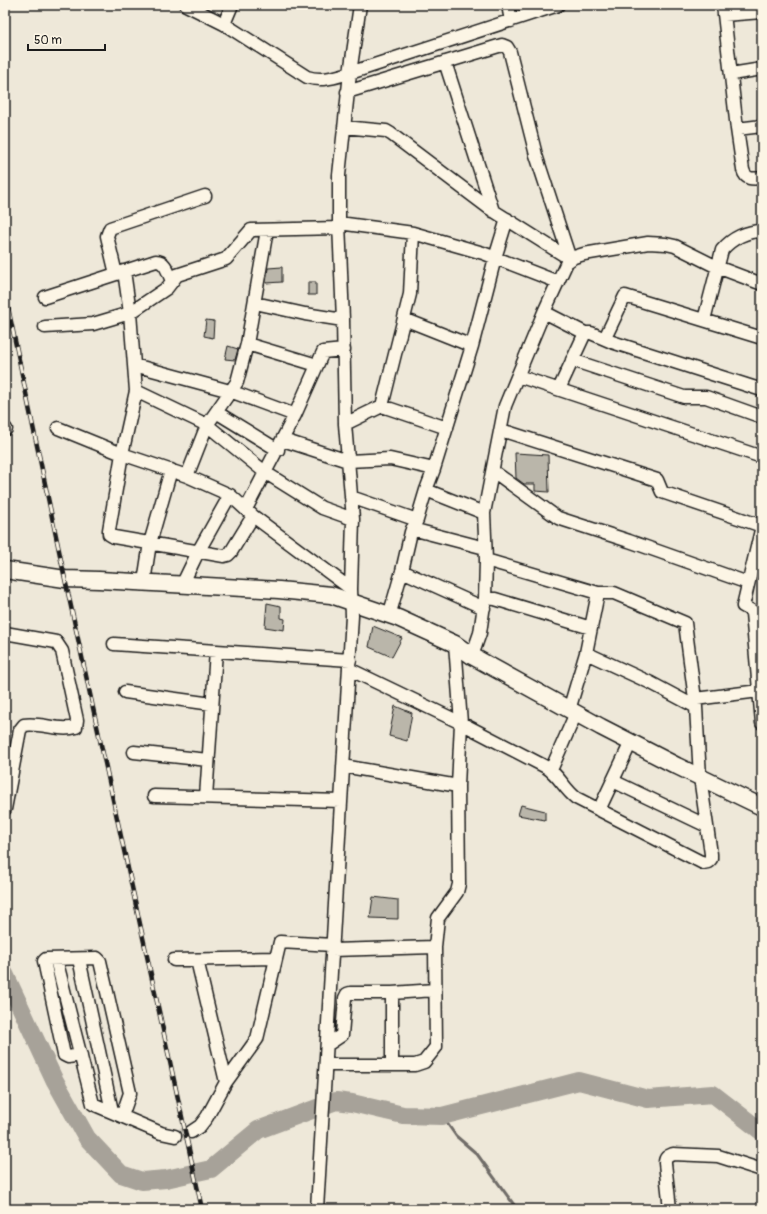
<svg xmlns="http://www.w3.org/2000/svg" width="767" height="1214" font-family="Pangolin,sans-serif">
	<rect width="100%" height="100%" fill="#eee8d9"/>
	<filter id="ink" filterUnits="userSpaceOnUse"><feTurbulence type="fractalNoise" baseFrequency=".025" numOctaves="2"/><feDisplacementMap in="SourceGraphic" scale="8" xChannelSelector="R" yChannelSelector="G"/><feConvolveMatrix kernelMatrix="1 2 1 2 8 2 1 2 1" color-interpolation-filters="sRGB"/></filter>
	<g filter="url(#ink)">
		<g fill="none" stroke-linecap="round" stroke-linejoin="round">
			<path stroke="#6f6c67" stroke-width="3" d="M442,1116l14,20 21,18 40,55"/>
			<path stroke="#a7a299" stroke-width="18" d="M5,974l49,105 33,59 34,36 21,7 24,-2 45,-10 47,-39 78,-29 16,2 51,12 39,1 137,-35 69,18 65,-5 49,38"/>
		</g>
		<path fill="#bab6aa" stroke="#1c1c1c" d="M282,267v15l-16,1 2,-15z
			M308,282h8v13h-8z
			M206,320l8,1 -1,17 -9,-2z
			M228,346l10,3 -3,11 -10,-1z
			M515,453l33,2 1,37 -14,-1v-7h-11l-8,-6z
			M267,603l14,3v12l4,1 -1,11 -19,-3z
			M373,626l29,12 -10,19 -23,-10z
			M395,706l17,7 -5,28 -18,-5z
			M521,805l24,6v9l-27,-5z
			M373,897l25,3v19l-28,-1z"/>
		<g fill="none" stroke-linecap="round" stroke-linejoin="round">
			<path stroke="#cec9bd" stroke-width="12" stroke-dasharray="12 6" stroke-linecap="butt" d="M175,1136l16,-4"/>
			<g stroke="#1c1c1c" stroke-width="15">
				<path id="minor" d="M186,5l38,19 83,53c15,5 28,0 43,-4l208,-68
					M508,5l3,16
					M723,5l14,124 6,41c3,10 9,9 19,8
					M724,15l38,-3
					M224,24l8,-19
					M445,62l48,149
					M731,74l31,-5
					M347,92l155,-47 5,2 3,5 26,103 34,104
					M344,127l42,4 5,3 98,74 81,51
					M737,129l25,-3
					M339,223l74,10 70,20 75,29
					M124,271l6,42 6,78 -14,63 65,22 43,19 23,21 98,73
					M116,274l-9,-38 3,-8 95,-32
					M45,297l111,-36c10,0 12,12 16,20
					M255,303l50,11 38,6
					M544,312l41,21
					M404,319l68,27
					M704,320l18,-70c10,-12 25,-19 40,-19
					M45,327l48,-3 37,-11 37,-25 10,-13 49,-16 25,-29 88,-2
					M605,338l20,-42 137,42
					M247,344l70,21
					M572,360l112,37h22l56,20
					M134,365l96,26 65,24
					M518,376l244,81
					M559,389l26,-56h6l21,9 150,48
					M136,391l71,34 59,48 56,35 31,11
					M382,406l28,-112 3,-61
					M216,412l62,38
					M345,424l37,-18 65,22
					M58,428l64,26 -13,76v4l5,3 110,19 4,-1 3,-3 22,-36
					M5,429h1
					M501,430l156,50 5,12 100,34
					M283,440l65,21 42,-2 44,10
					M493,471l65,47 71,23 119,42
					M187,476l20,-51 30,-43 10,-38 20,-114
					M426,490l58,23
					M351,497l66,23
					M246,509l49,-94 28,-63 21,-2
					M412,529l73,19
					M486,560l-2,-47 21,-107 39,-94 23,-50 7,-5 10,-3 64,-11 18,1 9,2 42,21 45,17
					M402,571l82,37
					M144,582l6,-39 21,-73
					M182,585l16,-33 32,-57
					M485,598l1,-38 112,33
					M752,613v-2l-9,-5 19,-80
					M389,616l13,-45 9,-39 6,-12 9,-30 8,-21 38,-123 23,-88 12,-39
					M762,617l-10,-4 10,110
					M5,633l51,9 6,9 15,69 -1,7c-17,5 -35,-5 -52,-2l-4,5 -15,79
					M114,644l236,16
					M586,653l65,30 45,24
					M472,656l8,-23 5,-35 10,1 96,29
					M349,669l112,54 85,44c13,8 18,22 30,31l127,65 5,-1 3,-3v-5l-11,-77 -4,-70 -11,-84 -71,-30h-16l-12,60 -17,57
					M125,692l87,12
					M695,699l64,-8
					M134,752l74,8
					M343,766l115,20
					M551,770l25,-57
					M613,781l94,45
					M154,796l187,5
					M206,797l10,-146
					M599,810l32,-68
					M332,950l103,-3
					M56,959l37,145 68,29 14,3
					M79,959l33,152
					M174,960l101,-2
					M197,960l29,122
					M392,993v72
					M327,1045l15,-10 3,-37 2,-4 3,-1h42l43,-3
					M81,1055l-13,2 -4,-2 -20,-94 2,-2 51,-1 3,3 30,132 -8,23
					M326,1065h89l9,-3 12,-15 -1,-100 3,-29 19,-26 2,-8 -1,-98 3,-63 -6,-79
					M191,1132l9,-6 7,-9 19,-35 31,-43 23,-97 53,3
					M317,1209l35,-593 -1,-27 2,-70 -8,-95 -2,-104 -4,-97v-48l11,-102 10,-68
					M670,1209l-5,-46c0,-6 3,-7 8,-9l45,2 44,14"/>
			</g>
			<g stroke="#1c1c1c" stroke-width="19">
				<path id="major" d="M5,570l60,9 34,1 180,10 52,5 67,23 57,26 17,12 49,27 80,44 76,39 85,41"/>
			</g>
			<use href="#minor" stroke="#fcf5e5" stroke-width="12"/>
			<use href="#major" stroke="#fcf5e5" stroke-width="16"/>
			<g stroke="#1c1c1c" stroke-width="4.5">
				<path id="rail" d="M5,293l60,286 137,630"/>
			</g>
			<use href="#rail" stroke="#fcf5e5" stroke-width="3" stroke-dasharray="9" stroke-linecap="butt"/>
		</g>
	</g>
	<rect width="767" height="1214" fill="none" stroke="#fcf5e5" stroke-width="20"/>
	<rect x="10" y="10" width="747" height="1194" fill="none" stroke="#1c1c1c" stroke-width="1.5" filter="url(#ink)"/>
	<path d="M28 44v6h77v-6" fill="none" stroke="#1c1c1c" stroke-width="2"/>
	<text x="34" y="44" font-size="12" fill="#1c1c1c" stroke="#fcf5e5" stroke-width="3" paint-order="stroke">50 m</text>
</svg>
